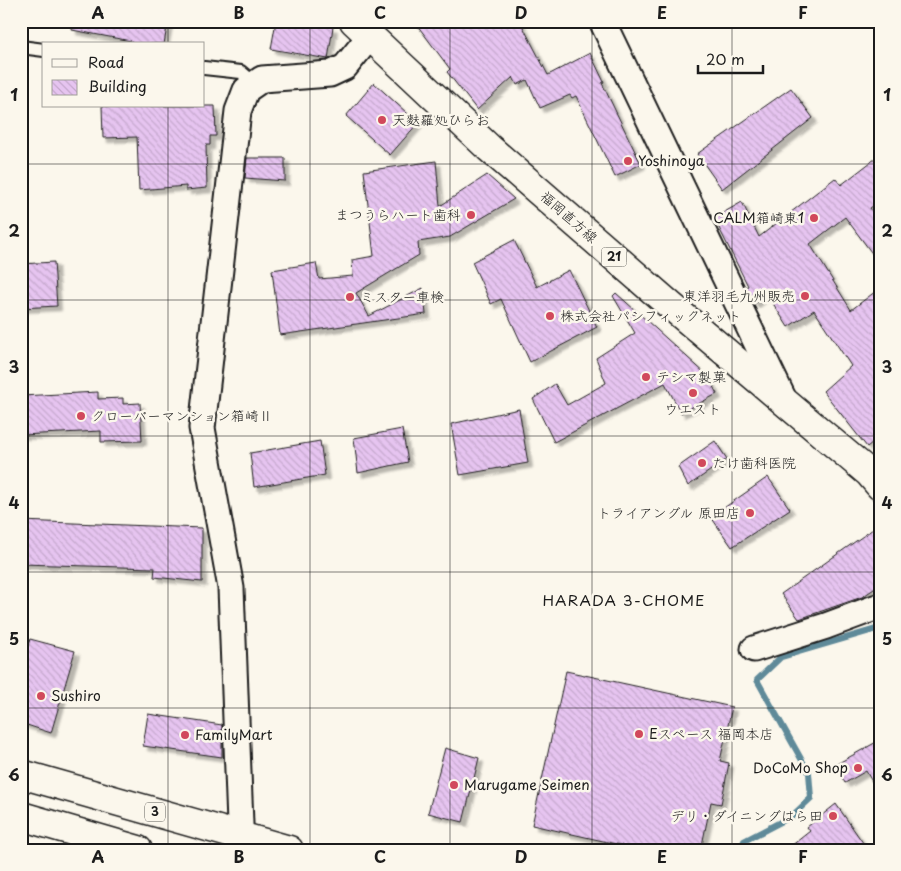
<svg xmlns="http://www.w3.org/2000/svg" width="901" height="871" font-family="'Playpen Sans','Klee One',sans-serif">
	<defs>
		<pattern id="building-back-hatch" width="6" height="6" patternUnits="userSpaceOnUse" patternTransform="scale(1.25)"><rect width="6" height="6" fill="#e6c4f0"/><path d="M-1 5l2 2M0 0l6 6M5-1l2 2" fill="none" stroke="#c5a8cd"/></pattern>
		<filter id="shadow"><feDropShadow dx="4.5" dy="4.5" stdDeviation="1" flood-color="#0004"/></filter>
	</defs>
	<rect width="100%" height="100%" fill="#fbf7ec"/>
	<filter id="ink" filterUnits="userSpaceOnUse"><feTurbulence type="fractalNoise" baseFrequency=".02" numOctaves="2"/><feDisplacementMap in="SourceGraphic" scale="10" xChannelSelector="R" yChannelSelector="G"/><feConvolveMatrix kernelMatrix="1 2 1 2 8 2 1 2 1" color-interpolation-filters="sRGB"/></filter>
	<g filter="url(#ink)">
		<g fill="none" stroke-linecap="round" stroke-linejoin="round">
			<path stroke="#5f8a99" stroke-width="6" d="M740,850l4,-9 48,-25 19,-18 -2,-25 -52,-93 24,-23 99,-29"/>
		</g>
		<path fill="url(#building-back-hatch)" stroke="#1c1c1c" filter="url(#shadow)" d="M73,21h95l-4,23h-34l1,-3 -59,-11z
			M276,21h20l37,6 -5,32 -57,-10z
			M414,21h106l28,54 42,-22 14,29 -2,1 39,81 -26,13 -39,-81 -4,2 -2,-3 -30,13 -13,-28 -10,5 -4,-8 -36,33 -30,-38 3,-3z
			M374,83l44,40 -28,32 -44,-39z
			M791,88l22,30 -91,71 -25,-35z
			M102,106h113l1,30h-6v9h-4l1,43 -21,2v-4l-47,4 -2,-53 -34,1z
			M880,155v46l-10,7 10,14v42l-35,-47 -35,27 41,66 29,-22v148l-13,11 -44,-56 28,-25 -37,-56 -26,17 -21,-33 -13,10 -8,-17 2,-1 -34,-68 28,-16 17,35 76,-59 6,7z
			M247,158h38v23l-40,-3z
			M436,161l4,45 47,-31 27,24 -64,38 -32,5 1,13 -63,38 13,23 54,-28 3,26 -146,21 -8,-65 44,-7 3,16 34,-3 -1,-16 22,-4 -10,-85z
			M514,240l23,47 32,-17 28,57 -67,35 -29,-63 -10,5 -19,-42z
			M54,262l3,44 -36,2v-44z
			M616,293l91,82 10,19 -36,19 -16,-30 -111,59 -21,-43 22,-15 12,21 39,-22 -10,-25 39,-25 -22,-37z
			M98,392v7l25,-1v6l17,-1 2,38 -41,1v-11l-80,4v-39z
			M519,409l9,54 -68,12 -9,-51z
			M402,429l6,33 -50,11 -4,-35z
			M320,441l5,34 -71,12 -4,-34z
			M715,441l12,18 -39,27 -10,-19z
			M768,477l22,32 -58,38 -21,-30z
			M21,521l181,7v54l-48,-5 1,-9 -134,-4z
			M873,529l7,10v46l-18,12 -63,22 -18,-25z
			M30,639l45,12 -24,82 -30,-10v-54z
			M566,671l166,36 -12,54 9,2 -8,41 -10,-2 -10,48h-58l-111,-25z
			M148,714l74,11v32l-79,-11z
			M880,740v56l-14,-25 -21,12 -10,-18z
			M445,748l34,10 -16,64 -35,-9z
			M836,804l32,46h-82l24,-19 -3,-4z"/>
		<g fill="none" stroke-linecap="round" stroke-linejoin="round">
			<g stroke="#1c1c1c" stroke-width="16">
				<path id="service" d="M21,47l23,3
					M204,68l37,4 14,12"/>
			</g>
			<g stroke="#1c1c1c" stroke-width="29">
				<path id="minor" d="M602,21l182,379
					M754,649l72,-23 54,-20
					M241,850l-10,-262 -29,-160 36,-317 8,-21 16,-11 68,-5 15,-7 25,-31"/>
			</g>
			<g stroke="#1c1c1c" stroke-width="31">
				<path id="primary" d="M354,21l135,127 182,158 198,167 11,13"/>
			</g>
			<g stroke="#1c1c1c" stroke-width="31">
				<path id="trunk" d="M21,774l268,76
					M21,816l117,34"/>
			</g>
			<use href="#service" stroke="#fbf7ec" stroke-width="12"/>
			<use href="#minor" stroke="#fbf7ec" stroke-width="25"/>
			<use href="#primary" stroke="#fbf7ec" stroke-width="28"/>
			<use href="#trunk" stroke="#fbf7ec" stroke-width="28"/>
		</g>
	</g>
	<path fill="none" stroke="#1c1c1c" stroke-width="1" stroke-opacity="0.55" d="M168,21v23M310,21v829M450,21v829M592,21v829M732,21v829M168,106v744M21,164h859M21,300h859M21,436h859M21,572h859M21,708h859"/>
	<g fill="#d1495b" stroke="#fbf7ec" stroke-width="2">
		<circle cx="382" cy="120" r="5"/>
		<circle cx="628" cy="161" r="5"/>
		<circle cx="471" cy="215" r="5"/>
		<circle cx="814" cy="218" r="5"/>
		<circle cx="805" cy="296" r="5"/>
		<circle cx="350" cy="297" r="5"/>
		<circle cx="550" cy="316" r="5"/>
		<circle cx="646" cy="377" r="5"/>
		<circle cx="693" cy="393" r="5"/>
		<circle cx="81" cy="416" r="5"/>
		<circle cx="702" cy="463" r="5"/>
		<circle cx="750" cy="513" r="5"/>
		<circle cx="41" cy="696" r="5"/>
		<circle cx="639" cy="734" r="5"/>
		<circle cx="185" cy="735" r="5"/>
		<circle cx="858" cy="768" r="5"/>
		<circle cx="454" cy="785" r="5"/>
		<circle cx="833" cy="816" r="5"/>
	</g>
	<g text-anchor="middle" stroke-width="5" stroke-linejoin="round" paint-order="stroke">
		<g fill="#fbf7ec" stroke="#5f5e5a" stroke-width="1">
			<rect x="601.5" y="247.5" width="25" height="19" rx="4"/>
			<rect x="145" y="802.5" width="20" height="19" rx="4"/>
		</g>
		<g font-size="12" font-weight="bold" fill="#1c1c1c">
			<text x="614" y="261">21</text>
			<text x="155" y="816">3</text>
		</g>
		<g font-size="14" fill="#1c1c1c" stroke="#fbf7ec" text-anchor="start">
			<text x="392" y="125">天麩羅処ひらお</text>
			<text x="638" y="166">Yoshinoya</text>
			<text x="461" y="220" text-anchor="end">まつうらハート歯科</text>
			<text x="804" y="223" text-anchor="end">CALM箱崎東1</text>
			<text x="795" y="301" text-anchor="end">東洋羽毛九州販売</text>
			<text x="360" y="302">ミスター車検</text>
			<text x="560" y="321">株式会社パシフィックネット</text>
			<text x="656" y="382">テシマ製菓</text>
			<text x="693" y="414" text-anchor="middle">ウエスト</text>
			<text x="91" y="421">クローバーマンション箱崎Ⅱ</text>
			<text x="712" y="468">たけ歯科医院</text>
			<text x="740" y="518" text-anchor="end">トライアングル 原田店</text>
			<text x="51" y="701">Sushiro</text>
			<text x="649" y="739">Eスペース 福岡本店</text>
			<text x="195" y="740">FamilyMart</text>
			<text x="848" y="773" text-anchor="end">DoCoMo Shop</text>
			<text x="464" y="790">Marugame Seimen</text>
			<text x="823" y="821" text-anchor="end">デリ・ダイニングはら田</text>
		</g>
		<g font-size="14" fill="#1c1c1c" stroke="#fbf7ec">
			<text transform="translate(569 217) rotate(41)" y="5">福岡直方線</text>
		</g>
		<g font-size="15" letter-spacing="1" fill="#1c1c1c" stroke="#fbf7ec">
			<text x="624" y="606">HARADA 3-CHOME</text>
		</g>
	</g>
	<rect width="901" height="871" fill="none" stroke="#fbf7ec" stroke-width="55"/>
	<rect x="42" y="42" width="162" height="65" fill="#fbf7ec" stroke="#a29f99"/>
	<rect x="52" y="59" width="25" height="8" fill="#fbf7ec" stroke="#a29f99"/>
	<text x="88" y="68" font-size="15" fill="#1c1c1c">Road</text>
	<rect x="52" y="80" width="25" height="15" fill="url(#building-back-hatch)" stroke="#a29f99"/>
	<text x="88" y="92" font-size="15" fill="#1c1c1c">Building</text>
	<path d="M698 65v8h65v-8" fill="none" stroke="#1c1c1c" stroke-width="2.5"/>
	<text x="706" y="65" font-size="15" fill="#1c1c1c" stroke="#fbf7ec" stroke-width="4" paint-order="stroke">20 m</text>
	<rect x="28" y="28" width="846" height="816" fill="none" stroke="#1c1c1c" stroke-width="2"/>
	<g font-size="16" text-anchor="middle" font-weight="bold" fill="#1c1c1c">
		<text x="98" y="19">A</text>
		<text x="239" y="19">B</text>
		<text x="380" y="19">C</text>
		<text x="521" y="19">D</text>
		<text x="662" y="19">E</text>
		<text x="803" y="19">F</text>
		<text x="14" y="101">1</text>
		<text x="887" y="101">1</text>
		<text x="14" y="237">2</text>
		<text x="887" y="237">2</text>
		<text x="14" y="373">3</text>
		<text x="887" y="373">3</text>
		<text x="14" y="509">4</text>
		<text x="887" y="509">4</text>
		<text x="14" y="645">5</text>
		<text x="887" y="645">5</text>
		<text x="14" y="781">6</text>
		<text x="887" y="781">6</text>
		<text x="98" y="863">A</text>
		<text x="239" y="863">B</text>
		<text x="380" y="863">C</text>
		<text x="521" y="863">D</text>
		<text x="662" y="863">E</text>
		<text x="803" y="863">F</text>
	</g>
</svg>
